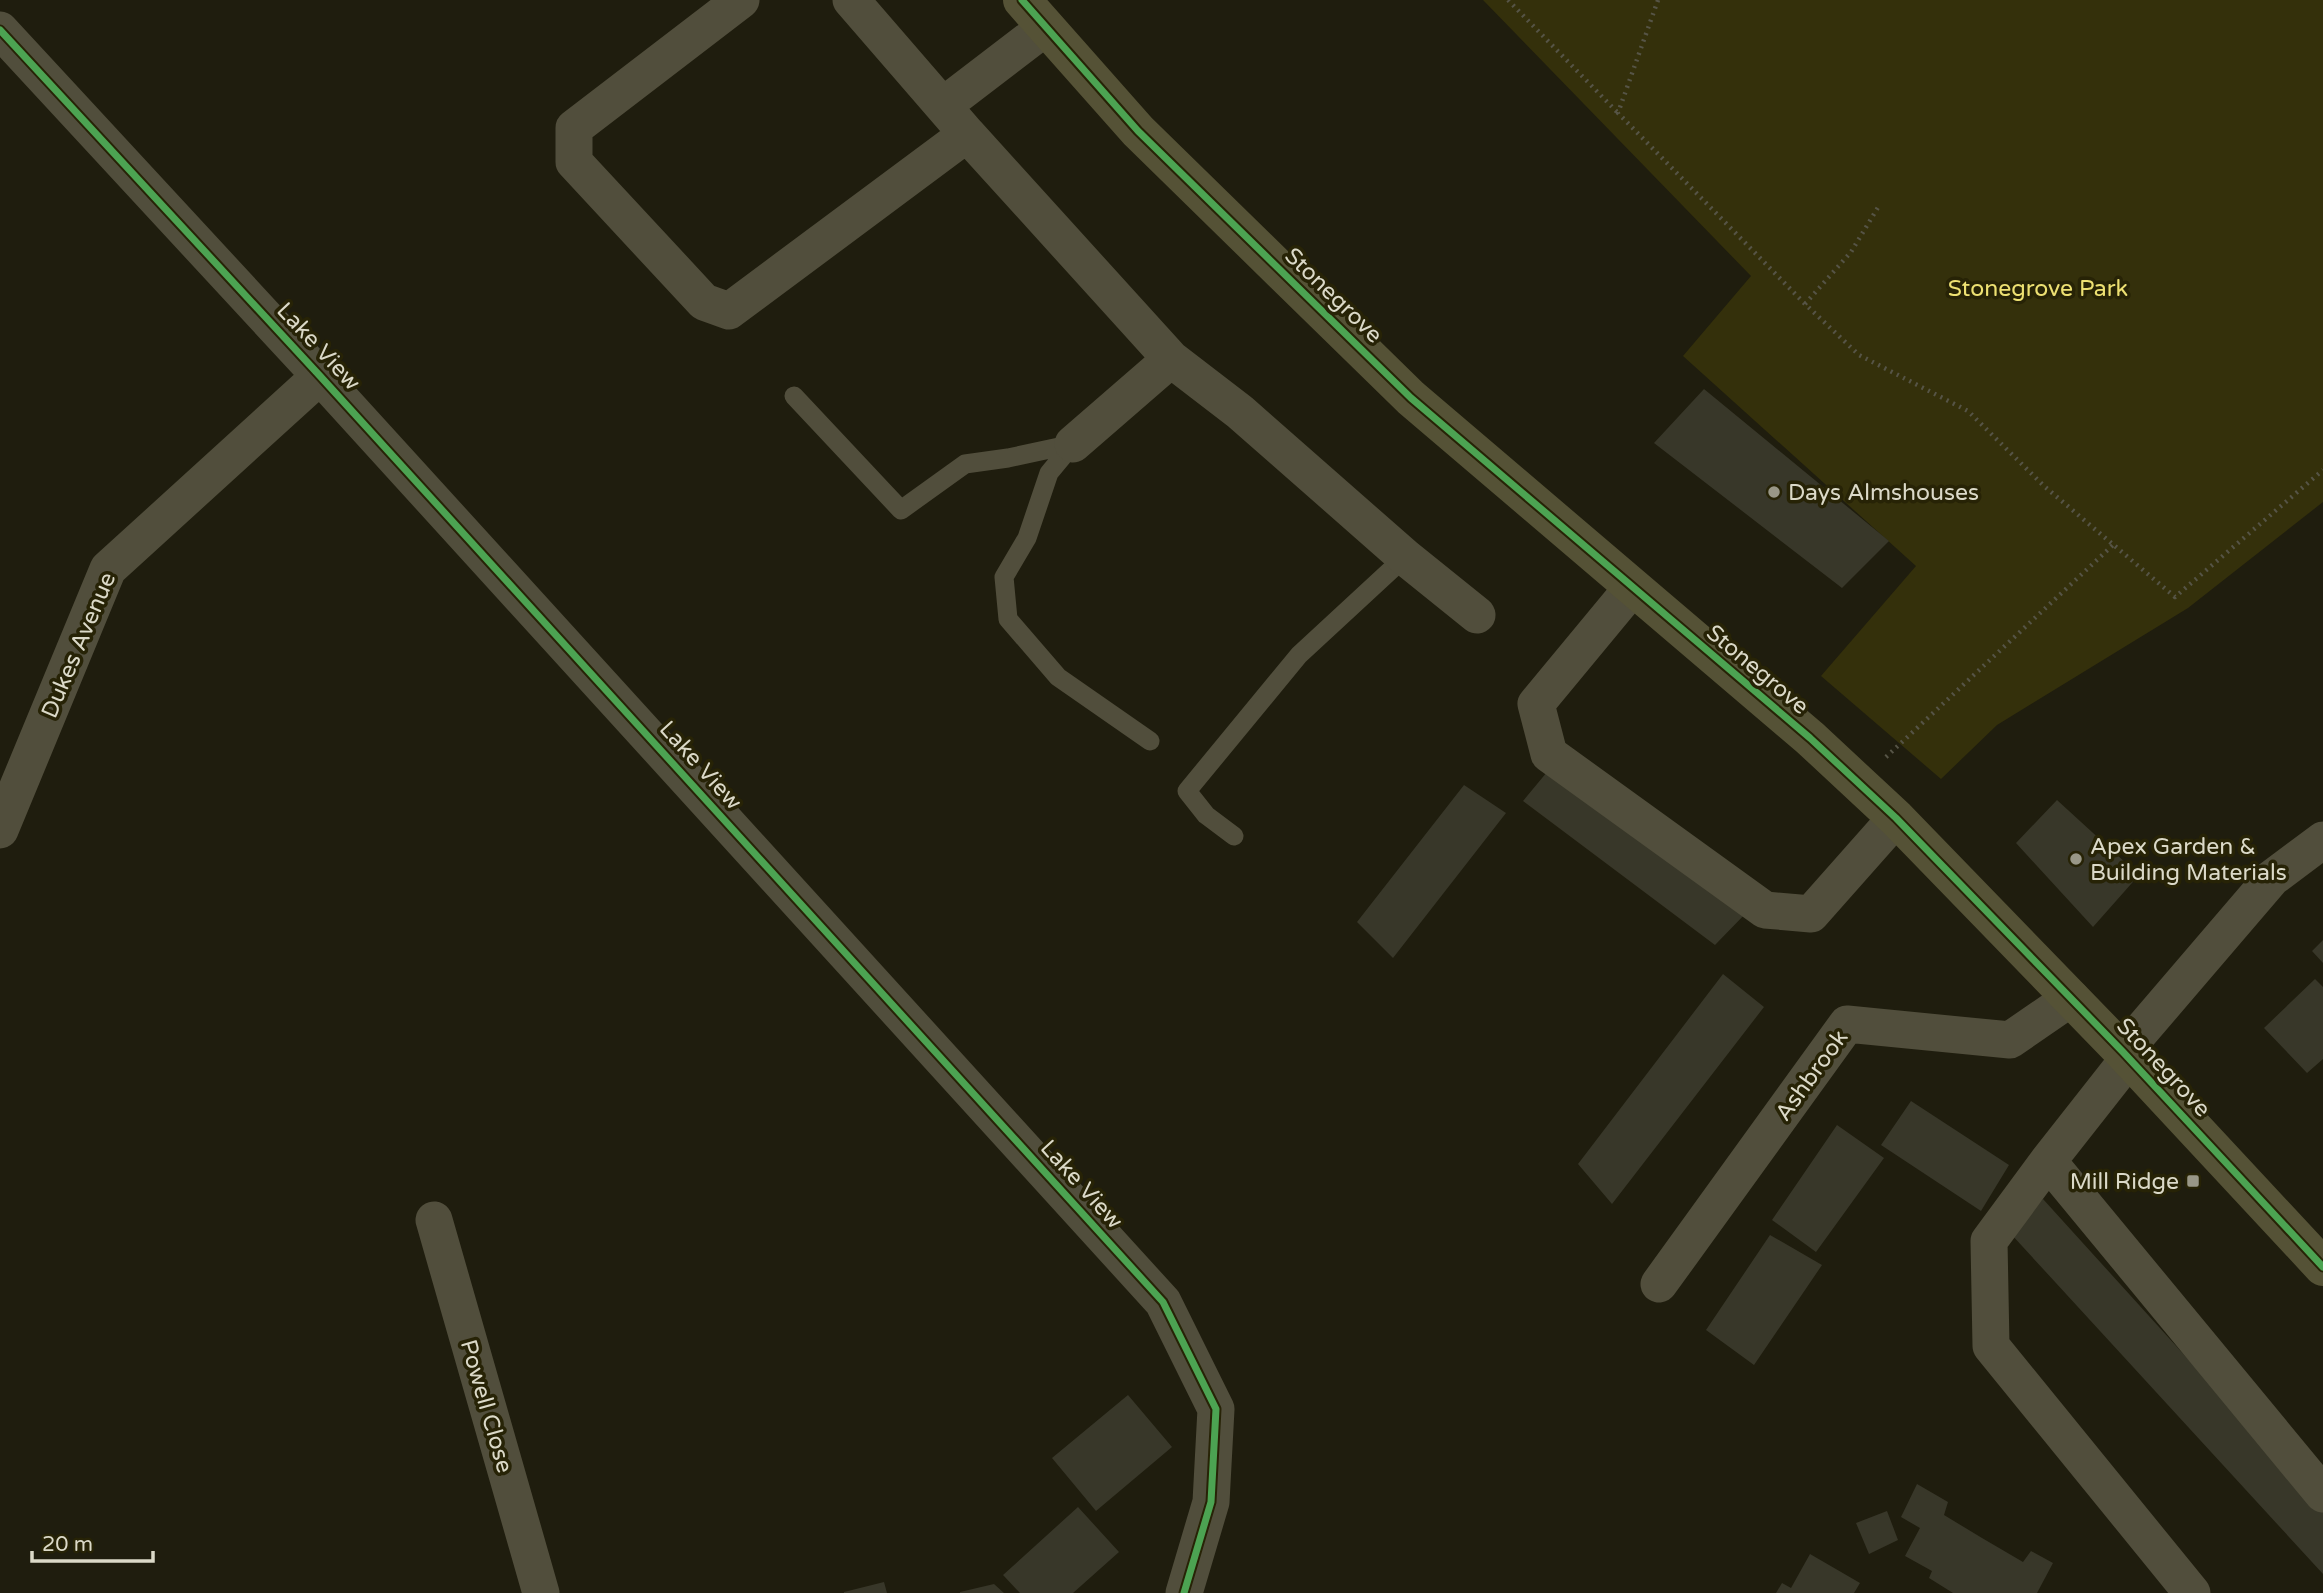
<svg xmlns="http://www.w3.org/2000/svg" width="2323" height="1593" font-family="'Varela Round',sans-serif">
	<rect width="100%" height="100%" fill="#1f1d0e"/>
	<path fill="#34300b" d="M1483,0h840v502l-135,106 -191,117 -56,54 -120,-103 95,-110 -233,-210 68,-80z"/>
	<path fill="#383729" d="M1704,389l185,152 -47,47 -188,-145z
		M1552,766l196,145 -33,34 -192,-144z
		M1464,785l42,28 -113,145 -36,-36z
		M2057,800l82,75 -46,52 -77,-84z
		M2323,940v23l-11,-12z
		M1723,974l41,33 -152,197 -34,-40z
		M2315,979l8,8v72l-16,14 -43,-45z
		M1911,1101l98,64 -28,46 -100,-66z
		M1837,1125l47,33 -68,94 -44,-32z
		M2043,1199l280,309v66l-312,-340z
		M1770,1235l52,30 -68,100 -48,-35z
		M1128,1395l44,52 -76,64 -44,-53z
		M1917,1484l31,18 -4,13 38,23 41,24 8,-11 22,12 -16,30h-84l-24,-15 3,-7 -27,-15 15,-28 -19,-11z
		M1078,1507l41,45 -46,41h-53l-17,-18z
		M1887,1511l11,29 -29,14 -13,-31z
		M1810,1554l50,29 -6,10h-78l6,-10 9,5z
		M884,1582l3,11h-43v-1z
		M994,1584l10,9h-44v-1z"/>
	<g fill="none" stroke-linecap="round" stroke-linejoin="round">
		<path stroke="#565446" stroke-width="4.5" stroke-dasharray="2 5" stroke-linecap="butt" d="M1508,0l110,113
			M1658,0l-40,113 187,191 54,51 109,56 76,75 131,111 148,-127
			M1805,304l46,-52 29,-48
			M1886,757l227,-212"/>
		<path stroke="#514e3c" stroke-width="19" d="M794,396l107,114 64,-46 43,-6 65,-14
			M1073,444l-24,29 -22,65 -23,39 4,42 50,58 92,64
			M1234,836l-28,-21 -19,-24 112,-136 106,-98"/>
		<path stroke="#514e3c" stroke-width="37" d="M741,0l-167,128v34l130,140 25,9 238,-177
			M851,0l116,134 204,225 69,53 165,145 72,58
			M0,30l320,346 843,926 53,107 -5,93 -27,91
			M944,105l102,-78
			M1073,444l98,-85
			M1632,588l-96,116 13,50 216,156 46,4 85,-96
			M0,830l108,-261 212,-193
			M2123,1052l149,-174 51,-38
			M2129,1058l-81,103 275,333
			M2048,1161l-59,80 2,105 201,247
			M434,1220l107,373
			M1659,1284l188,-260 163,16 61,-42"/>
		<path stroke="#555236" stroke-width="38" d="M1022,0l116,131 273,267 399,340 86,80 227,234 200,215"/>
		<g stroke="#272306" stroke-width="11">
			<path id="cycleway" d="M1022,0l116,131 273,267 399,340 86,80 227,234 200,215
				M0,30l320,346 843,926 53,107 -5,93 -27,91"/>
		</g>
		<use href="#cycleway" stroke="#4ca352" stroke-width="7"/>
	</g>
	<g fill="#999787" stroke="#272306" stroke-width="2.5">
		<circle cx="1774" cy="492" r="7"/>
		<circle cx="2076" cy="859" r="7"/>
		<rect x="2186" y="1174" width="14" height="14" rx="3.5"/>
	</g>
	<g text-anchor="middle" stroke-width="7" stroke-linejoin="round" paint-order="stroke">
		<g font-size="23" fill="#ede072" stroke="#272306">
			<text x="2038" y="296">Stonegrove Park</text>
		</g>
		<g font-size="23" fill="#dbd9c8" stroke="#272306">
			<text transform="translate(1334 295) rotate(44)" y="8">Stonegrove</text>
			<text transform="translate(319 346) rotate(47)" y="8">Lake View</text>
			<text transform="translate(78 645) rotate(-67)" y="8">Dukes Avenue</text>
			<text transform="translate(1758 669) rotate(40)" y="8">Stonegrove</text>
			<text transform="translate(701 765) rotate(48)" y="8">Lake View</text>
			<text transform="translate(2164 1067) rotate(47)" y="8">Stonegrove</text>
			<text transform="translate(1811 1075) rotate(-54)" y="8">Ashbrook</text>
			<text transform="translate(1082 1184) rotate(48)" y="8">Lake View</text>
			<text transform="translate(487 1406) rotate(74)" y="8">Powell Close</text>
		</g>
		<g font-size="23" fill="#dbd9c8" stroke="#272306" text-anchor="start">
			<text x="1788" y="500">Days Almshouses</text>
			<text x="2090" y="854">Apex Garden &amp;<tspan x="2090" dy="26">Building Materials</tspan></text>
			<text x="2179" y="1189" text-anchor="end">Mill Ridge</text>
		</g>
	</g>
	<path d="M32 1551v10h121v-10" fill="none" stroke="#dbd9c8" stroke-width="3.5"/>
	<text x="42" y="1551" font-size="21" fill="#dbd9c8" stroke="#272306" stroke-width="5" paint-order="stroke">20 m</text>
</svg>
